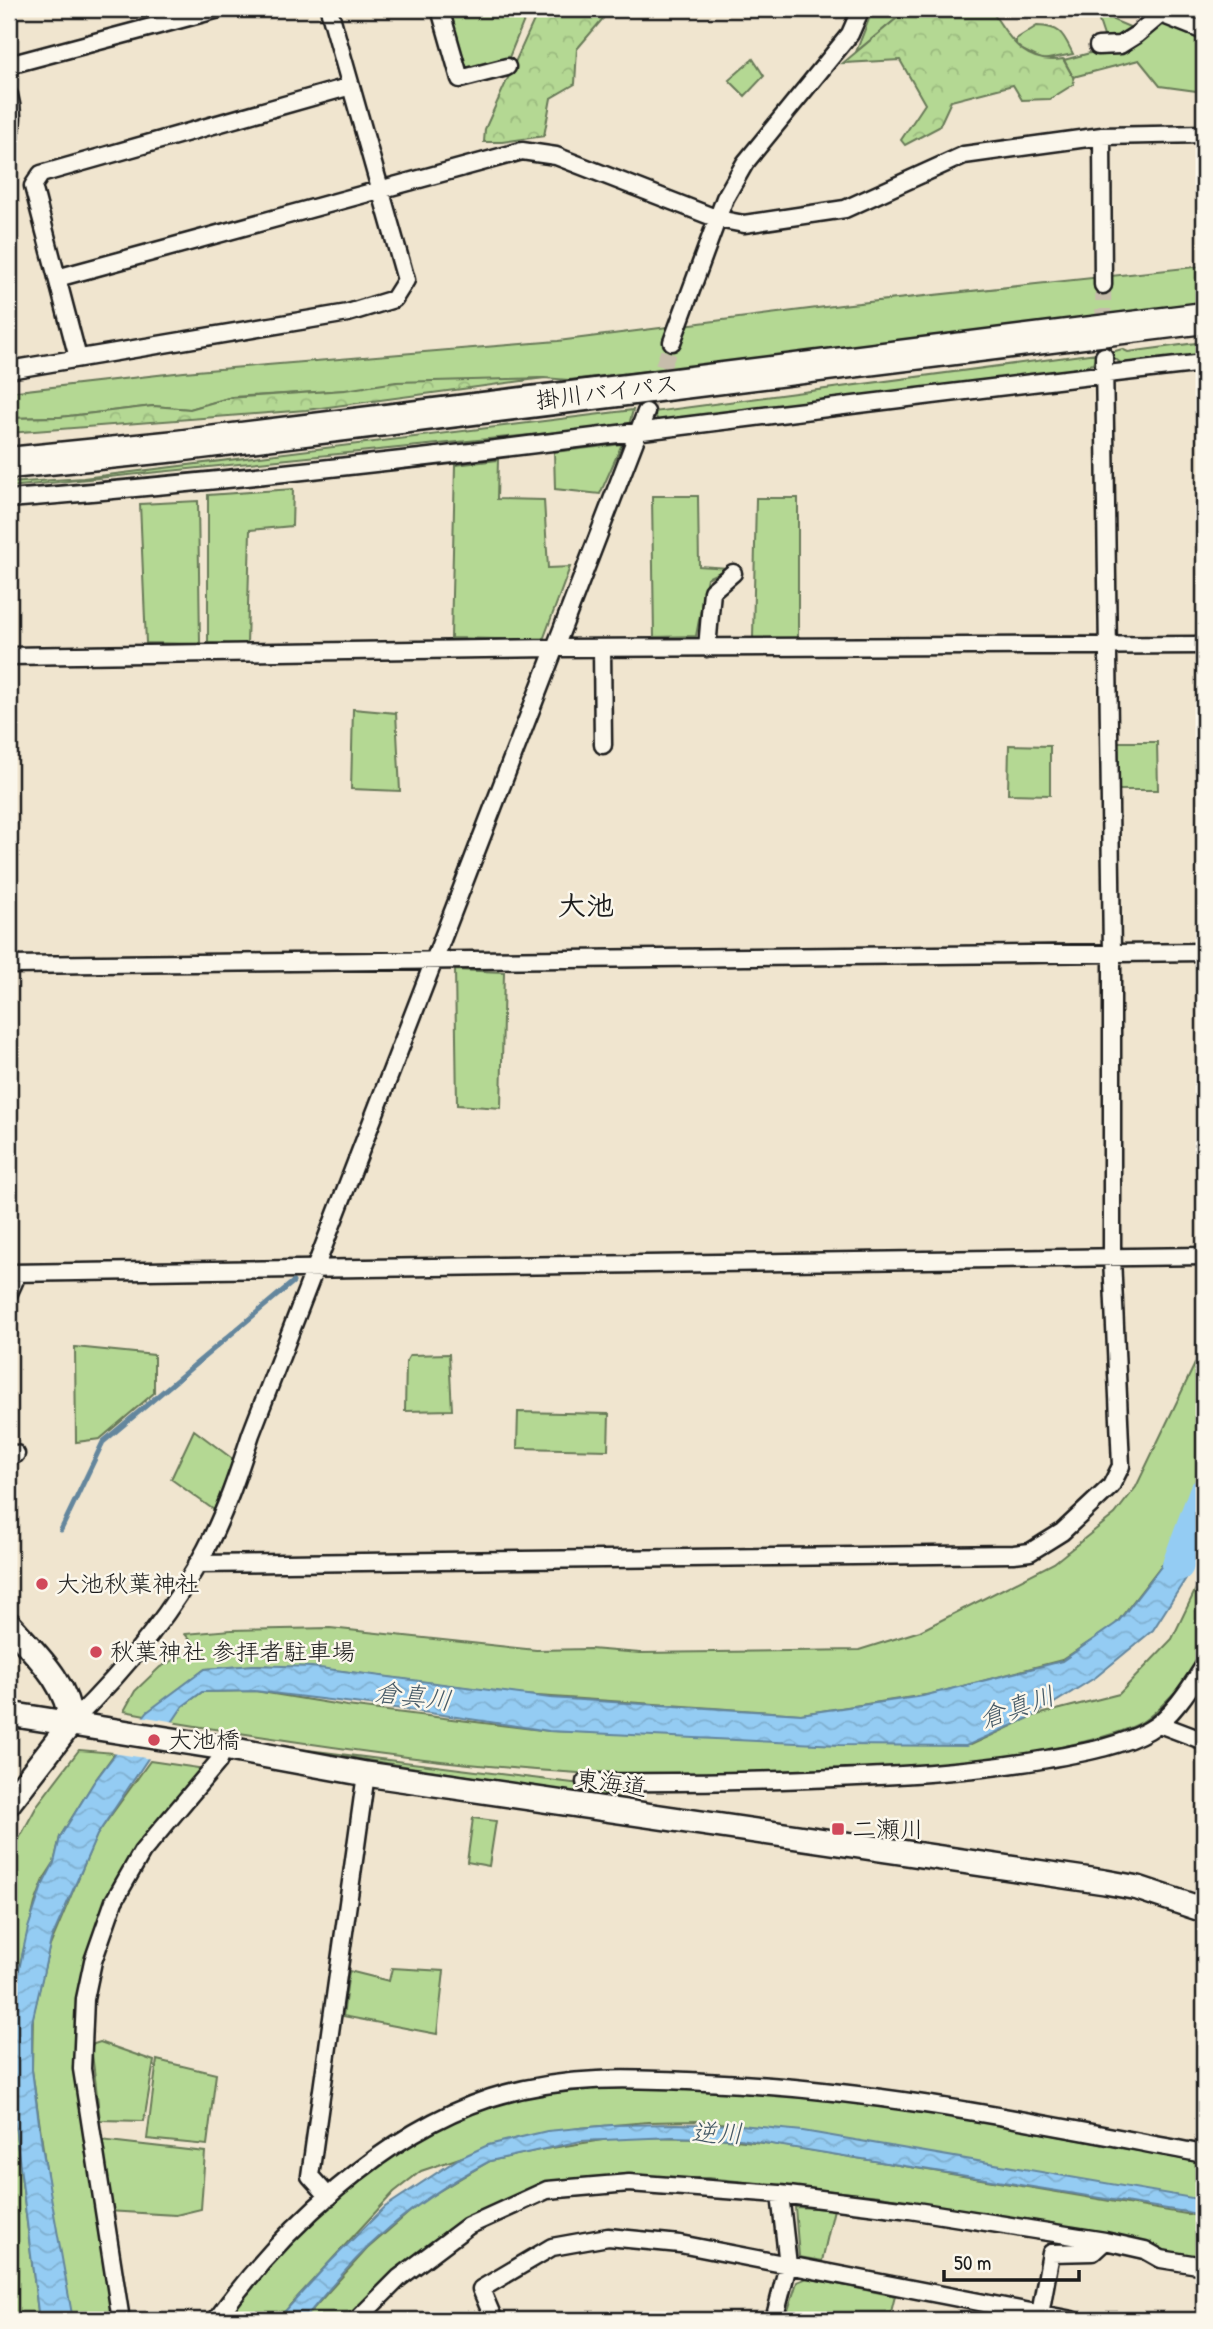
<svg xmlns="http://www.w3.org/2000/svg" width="1213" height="2329" font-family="'Patrick Hand','Klee One',sans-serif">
	<defs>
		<pattern id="forest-crowns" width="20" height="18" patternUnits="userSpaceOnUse" patternTransform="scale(1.75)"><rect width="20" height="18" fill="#b4d893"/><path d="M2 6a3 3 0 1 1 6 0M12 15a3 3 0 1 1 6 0" fill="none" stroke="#9ab97e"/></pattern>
		<pattern id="water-waves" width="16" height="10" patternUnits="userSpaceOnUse" patternTransform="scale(1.75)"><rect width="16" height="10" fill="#94ccf3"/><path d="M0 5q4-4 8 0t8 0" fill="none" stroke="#7fafd0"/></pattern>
	</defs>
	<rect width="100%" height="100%" fill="#f0e5cf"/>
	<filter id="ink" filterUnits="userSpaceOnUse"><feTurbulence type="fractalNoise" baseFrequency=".0143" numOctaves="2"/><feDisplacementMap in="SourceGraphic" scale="14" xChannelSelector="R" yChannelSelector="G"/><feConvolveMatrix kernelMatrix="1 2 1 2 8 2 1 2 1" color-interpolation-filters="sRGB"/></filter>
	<g filter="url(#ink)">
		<path fill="#b4d893" stroke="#687a58" stroke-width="2" d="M450,9h71l4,9 -17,42 -44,9z
			M873,9h35l-52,43z
			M1161,9h43v83l-44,-6 -21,-26 -66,17 -9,-17 56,-15 -14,-3 -10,-30 13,-2 4,10 26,11z
			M1037,26c25,1 26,8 36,28l-30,6 -27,-13v-8z
			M753,59l11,17 -19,20 -16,-16z
			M1204,266v42l-635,72 -25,-2 -312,19 -42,12 -37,-3 -93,11 -51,1v-26l175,-20 374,-31 283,-36z
			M1204,342v12l-82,10 -14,-11 14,-4 6,3z
			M1104,352l-7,1 -4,11 -26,9 -408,49 -6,-10z
			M633,410l-4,15 -620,62v-4l74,-5z
			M622,444l-22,50 -45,-5 -1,-37z
			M498,460l-1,39 47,1 4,68 22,-1 -27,73 -92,-2 4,-173z
			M293,489l-1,37 -42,4 -3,115 -39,-2v-148z
			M652,496h46l1,70 30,2 -22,10 -11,58 -42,1z
			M756,498h42v140h-45z
			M198,501l2,143 -54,-1 -6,-139z
			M353,709l43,4 4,78 -49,-2z
			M1118,742h39l1,48h-40z
			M1009,745l41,1v49l-42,-1z
			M455,970l49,2 -3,136 -44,-3z
			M1204,1345v165l-89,115 -53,35 -130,34 -131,20 -278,-19 -182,-24 -82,-6 -54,4 -60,46 -21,-4 11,-20 25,-24 37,-19 -12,-14 46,-4 99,-2 206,22 54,-1 50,4 219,-3 61,-19 134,-68 61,-49 21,-27z
			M75,1347l79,8v38l-54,46 -24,3z
			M449,1354l3,56 -47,1 1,-49 4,-7z
			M518,1412l91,2 -1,36 -91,-2z
			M194,1430l40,30 -20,50 -43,-31z
			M1204,1572c0,15 4,71 0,81 -7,17 -46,59 -62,69 -18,10 -40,15 -60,20 -57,15 -113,22 -172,26 -87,5 -174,10 -261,8 -160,-4 -320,-28 -478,-54l12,-16 19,-14 53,-1 92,15 202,25 422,14 62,-29 86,-22 53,-55z
			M292,1748l289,36 50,18 -302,-48z
			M79,1750l36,3 -21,29 -34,55 -6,26 -9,14 -10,26 -25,103 -1,71 30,243h-30v-463l29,-53z
			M150,1761l55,8 -98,151 -27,145 42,255h-55l-35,-250 1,-54 16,-68 47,-112z
			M473,1818l23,3 -7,45 -22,-4z
			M392,1968l52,3 -7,63 -94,-18 6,-45 40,10z
			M100,2042l54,19 -10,60 -44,-1 -9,-75z
			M157,2060l59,14 -9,71 -60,-6z
			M551,2082l231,3 422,78v38l-464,-76 -41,-4 -51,1 -69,6 -60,10 -98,33 -27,21 -104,113 -10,15h-61l86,-100 130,-99z
			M622,2137l95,1 63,7 424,72v42l-155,-34 -169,-29 -172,-18h-80l-59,4 -97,41 -115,97h-54l64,-71 54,-47 50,-30 19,-11 49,-11z
			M100,2140l105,12 -4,57 -25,6 -69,-4z
			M795,2207l39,2 -12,52 -23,-4z
			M807,2278l88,18 -6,24h-104l12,-38z"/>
		<path fill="url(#forest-crowns)" stroke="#687a58" stroke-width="2" d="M539,9h81l-15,7 -28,33 -2,35 -24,14 -7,38 -42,6h-18l1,-13z
			M908,9h92l-7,4c19,28 32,52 70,46l10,18 1,7 -24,15 -28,1 -9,-15 -62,16 -12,26 -34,18 -4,-5 24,-36 -25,-44 -57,3z
			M544,378l-238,32 -297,23v-15l51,-1 93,-11 37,3 38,-11 117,-8 51,-8z"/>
		<path fill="url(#water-waves)" stroke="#64869d" stroke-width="2" d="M1204,1511v39l-51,80 -57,47 -63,39 -67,30 -127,-1 -290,-14 -146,-22 -148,-18 -53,1 -19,14 -86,129 -46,105 -19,82v48l10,76 31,174h-34l-30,-243 1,-66 18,-83 14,-42 12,-23 6,-26 34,-55 53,-70 58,-43 48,-4 59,2 238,31 251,16 122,-18 139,-35 56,-39z
			M676,2124l64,1 63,6 401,69v15l-464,-76 -68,-2 -91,4 -91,20c-40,21 -78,46 -111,76 -28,25 -52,55 -76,83h-26l50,-55 58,-58 73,-48 30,-14 59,-14 65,-6z"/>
		<path fill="#f0e5cf" d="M140,1716l36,6 -24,37 -40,-6z"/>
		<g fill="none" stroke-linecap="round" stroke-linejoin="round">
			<path stroke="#64869d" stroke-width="5" d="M61,1530l42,-88 190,-160"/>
			<path stroke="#94ccf3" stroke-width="32" d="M1178,1565l26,-71"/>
			<path stroke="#c6bdab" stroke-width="16" stroke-dasharray="16 8" stroke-linecap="butt" d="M1103,285l1,71
				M646,412l26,-70"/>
			<g stroke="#1c1c1c" stroke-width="21">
				<path id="street" d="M440,9l20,70 47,-12
					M1161,14l43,17
					M1098,46l22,-1 16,-10 25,-21 2,-5
					M9,65l210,-56
					M9,95c4,14 4,29 0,43
					M1102,136l1,149
					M57,278l465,-127 34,5 162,63 26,5 101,-15 119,-54 138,-19 102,-2
					M672,342l53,-144 20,-35 105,-129 11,-25
					M78,358l-45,-172 8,-12 310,-88
					M9,370l339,-57 46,-14 12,-19 -77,-271
					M9,499c400,-32 797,-92 1195,-136
					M602,648l1,97
					M707,648l5,-57 21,-18
					M9,656l546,-8 649,-3
					M9,965l1195,-13
					M9,1273l1195,-17
					M9,1293l9,-20
					M9,1453l7,1
					M197,1564l817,-10 16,-2 32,-20 49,-46 10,-20 -9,-209v-304l-8,-597
					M71,1723c52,-51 101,-109 135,-174 19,-36 32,-75 45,-115l395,-1022
					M1159,1724l45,17
					M585,1782c75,1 149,0 224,-3 80,-3 159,-6 238,-20 33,-6 73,-12 102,-29 23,-13 41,-42 55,-64
					M329,2197l-19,-21 56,-402
					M121,2320l-39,-251 3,-70 8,-38 21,-60 28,-49 76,-90 6,-14
					M216,2320c65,-90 167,-187 274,-222 73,-23 141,-20 215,-16 171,7 332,41 499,72
					M357,2320l42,-42 69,-52 79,-36 82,-7 151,11 130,16 195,31 40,9 16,9 43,7
					M494,2320l-13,-31 71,-42 56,-10 72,7 392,76
					M774,2320l14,-55 -8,-71
					M1039,2320l12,-67 42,-1 12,-11"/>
			</g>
			<g stroke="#1c1c1c" stroke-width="28">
				<path id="secondary" d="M9,1624c26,30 58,57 62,99
					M9,1714l215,34 142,26 739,108 33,6 66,22
					M9,1803l62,-80"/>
			</g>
			<g stroke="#1c1c1c" stroke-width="35">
				<path id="highway" d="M9,463l168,-17 1027,-128"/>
			</g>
			<use href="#street" stroke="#fbf7ec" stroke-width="16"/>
			<use href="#secondary" stroke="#fbf7ec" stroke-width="23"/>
			<use href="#highway" stroke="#fbf7ec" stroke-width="30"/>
		</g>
	</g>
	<g fill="#d1495b" stroke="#fbf7ec" stroke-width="2.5">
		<circle cx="42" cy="1584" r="7"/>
		<circle cx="96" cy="1652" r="7"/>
		<circle cx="154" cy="1740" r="7"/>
		<rect x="831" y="1822" width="14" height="14" rx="3.5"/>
	</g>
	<g text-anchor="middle" stroke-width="5" stroke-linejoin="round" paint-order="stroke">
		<g font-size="24" fill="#1c1c1c" stroke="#fbf7ec">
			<text transform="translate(607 392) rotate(-7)" y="8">掛川バイパス</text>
			<text transform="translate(611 1783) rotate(8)" y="8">東海道</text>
		</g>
		<g font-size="24" fill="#1c1c1c" stroke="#fbf7ec" text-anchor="start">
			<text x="56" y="1592">大池秋葉神社</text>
			<text x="110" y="1660">秋葉神社 参拝者駐車場</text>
			<text x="168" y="1748">大池橋</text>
			<text x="852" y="1837">二瀬川</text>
		</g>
		<g font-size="26" font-style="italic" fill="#465a67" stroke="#fbf7ec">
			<text transform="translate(413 1696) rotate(7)" y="9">倉真川</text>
			<text transform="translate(1017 1707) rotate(-19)" y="9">倉真川</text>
			<text transform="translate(717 2133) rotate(1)" y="9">逆川</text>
		</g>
		<g font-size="28" font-weight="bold" fill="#1c1c1c" stroke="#fbf7ec">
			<text x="586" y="915">大池</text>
		</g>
	</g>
	<rect width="1213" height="2329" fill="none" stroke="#fbf7ec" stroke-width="35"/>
	<rect x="18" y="18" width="1178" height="2294" fill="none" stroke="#1c1c1c" stroke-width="2.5" filter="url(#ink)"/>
	<path d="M944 2270v10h135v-10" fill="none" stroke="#1c1c1c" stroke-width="3.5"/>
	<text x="954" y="2270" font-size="21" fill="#1c1c1c" stroke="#fbf7ec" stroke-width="5" paint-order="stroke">50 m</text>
</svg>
